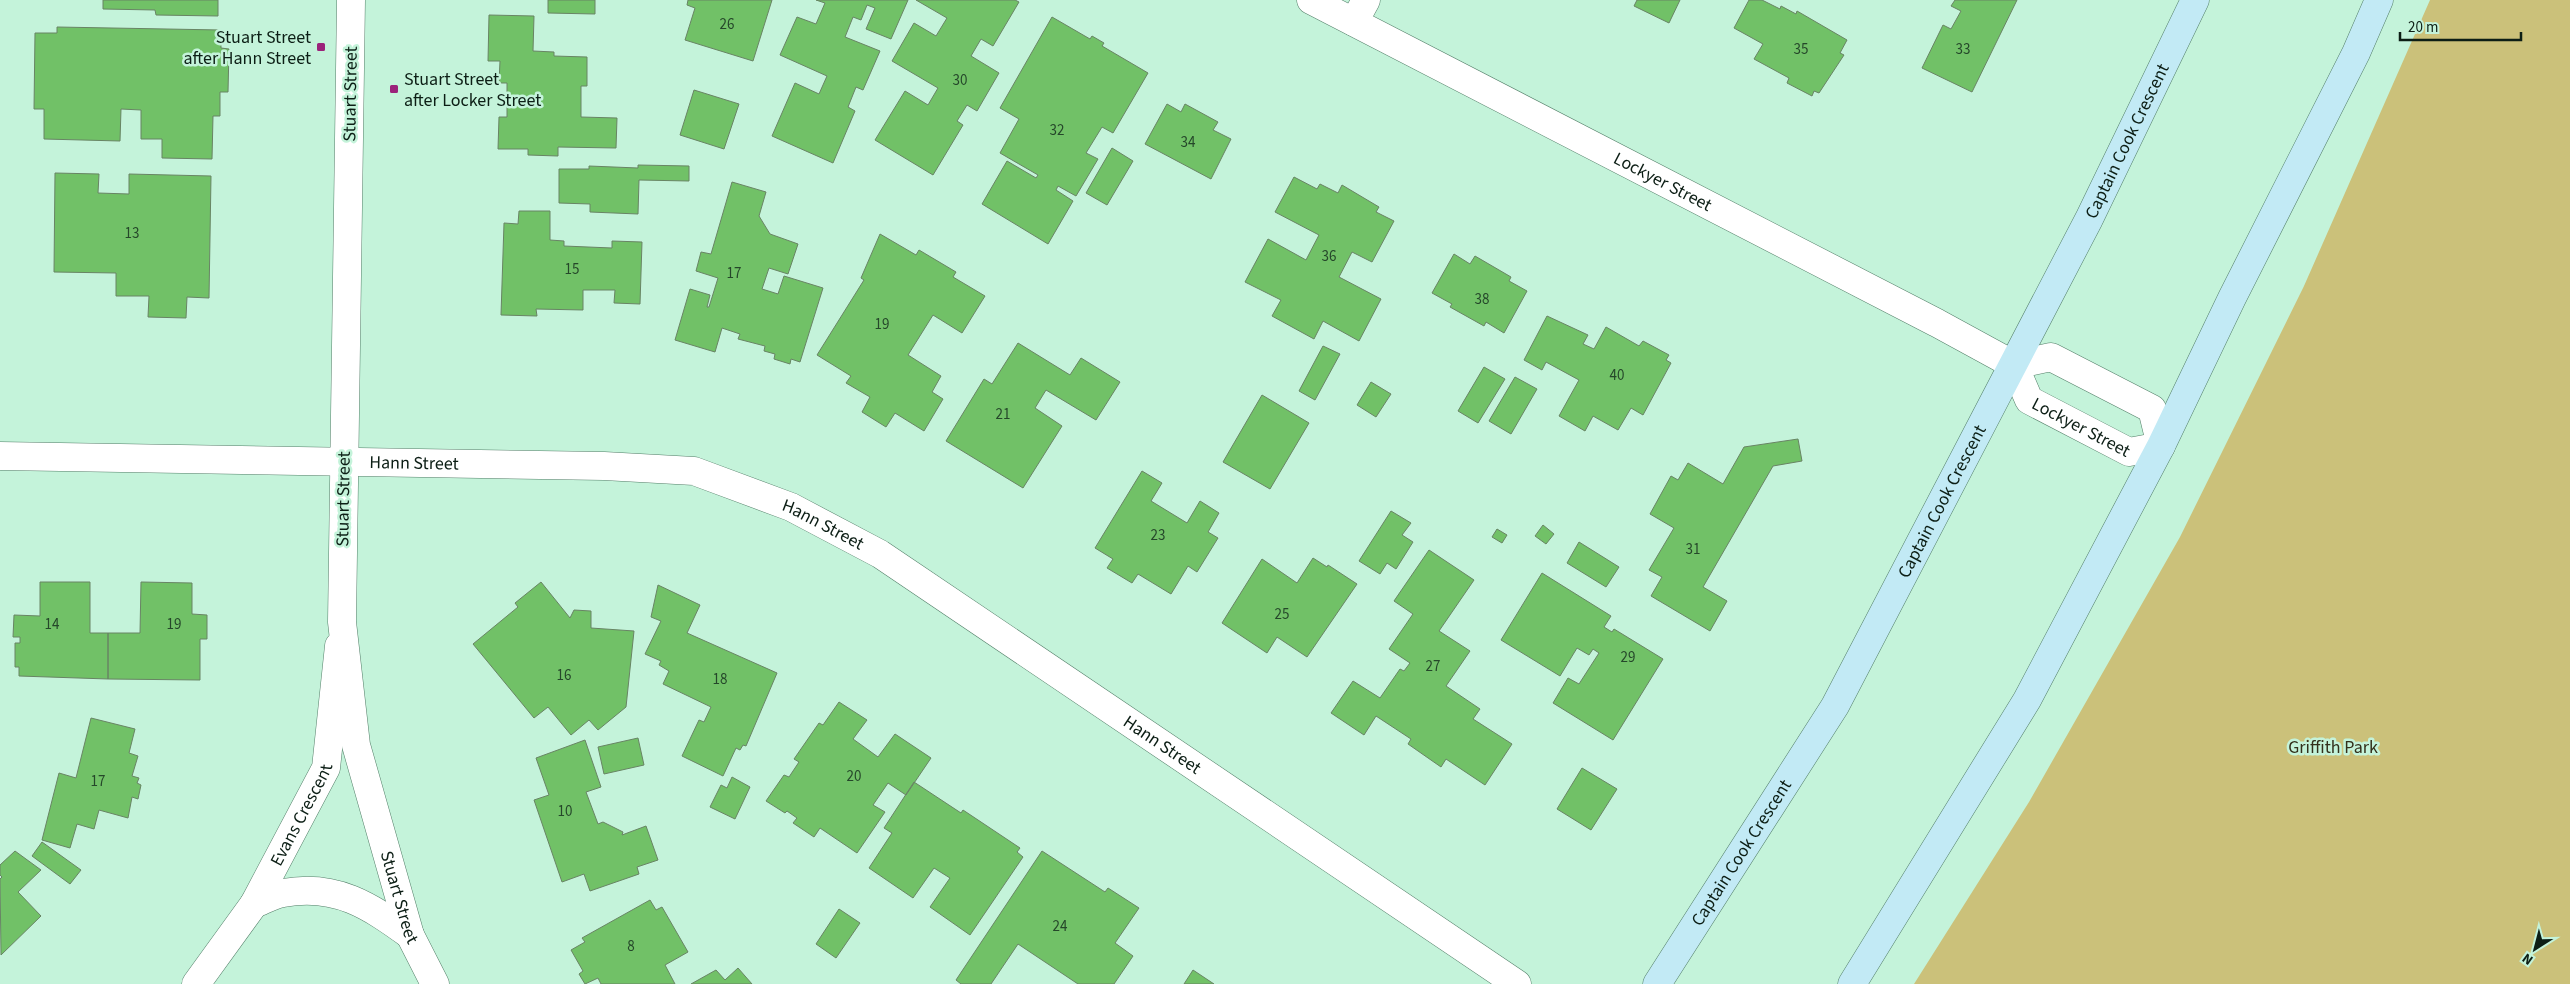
<svg xmlns="http://www.w3.org/2000/svg" width="2570" height="984" font-family="'Source Sans 3',sans-serif">
	<rect width="100%" height="100%" fill="#c4f3da"/>
	<path fill="#cbc17a" d="M2430,0h140v984h-656l115,-182 151,-265 124,-251z"/>
	<path fill="#71c167" stroke="#688464" d="M103,0h115v16l-62,-1 -1,-5 -52,-1z
		M548,0h47v14l-47,-1z
		M688,0h84l-19,61 -68,-21 10,-32 -8,-3z
		M816,0h92l-17,39 -25,-10 9,-21 -8,-3 -6,15 -8,-3 -8,20 35,14 -17,39 -7,-3 -8,20 7,4 -22,52 -61,-27 23,-53 24,11 8,-18 -47,-21 17,-38 19,7 9,-21z
		M916,0h99l4,2 -26,44 -12,-7 -10,17 28,17 -22,38 -10,-6 -10,16 6,4 -30,50 -58,-35 30,-49 23,14 10,-17 -46,-27 22,-38 22,13 11,-18z
		M1637,0h43l-11,23 -35,-17z
		M1749,0h13l18,9 1,-3 15,8 1,-3 50,29 -7,13 4,2 -25,38 -5,-2 -2,5 -25,-13 2,-5 -35,-19 9,-15 -29,-16z
		M1955,0h62l-45,92 -50,-24 21,-43 8,4 10,-18 -10,-5z
		M489,15l45,1 -1,35 21,1v4l33,1v29h-6v31l36,1 -1,30 -58,-1v9l-30,-1v-6h-30l1,-32h8v-34h-8l1,-22h-12z
		M1052,17l38,22 2,-3 12,7 -2,3 46,27 -35,60 -11,-6 -16,26 12,6 -22,37 -18,-10 -2,4 17,11 -25,43 -66,-40 25,-43 29,17 2,-3 -38,-22 19,-34 -19,-11z
		M57,27l164,3v18l8,1 -1,43h-8v24h-7l-1,43 -50,-1v-19h-21v-29l-20,-1 -1,32 -76,-2v-30h-10l1,-76h22z
		M694,90l45,14 -15,45 -44,-14z
		M1167,104l14,8 4,-8 33,18 -5,8 18,9 -20,40 -66,-35z
		M1112,148l21,13 -26,44 -21,-12z
		M638,165l51,1v15l-50,-1 -1,34 -48,-2v-8l-31,-1v-34h30v-3l49,2z
		M55,173l44,1 -1,19 31,1v-20l82,2 -2,122 -22,-1 -1,21 -38,-1 1,-21h-33v-23l-62,-1z
		M1294,177l23,12 3,-5 18,9 4,-8 37,22 -3,5 18,9 -22,41 -20,-10 -13,25 42,22 -22,42 -36,-20 -9,18 -42,-23 9,-16 -36,-18 23,-43 38,21 13,-25 -44,-23z
		M732,182l34,10 -7,24 11,18 28,10 -10,30 -19,-6 -7,21 16,5 6,-18 39,12 -23,74 -9,-3 -1,5 -16,-5 1,-5 -11,-3 1,-5 -27,-7 2,-5 -18,-6 -7,24 -40,-12 15,-51 20,6 -3,12h2l9,-29 -22,-7 5,-19 10,2z
		M519,211h31v29l14,1v5l48,2v-7l30,1 -2,62 -26,-1 1,-13h-32v20l-47,-1 1,7 -36,-1 3,-92 14,1z
		M880,234l36,21 3,-5 37,22 -3,5 32,19 -23,37 -29,-18 -25,40 33,21 -9,16 11,7 -19,32 -29,-18 -9,14 -24,-15 8,-15 -24,-14 5,-7 -34,-21 47,-75 -3,-2z
		M1454,254l16,10 5,-8 36,21 -2,4 18,10 -23,42 -18,-11 -2,4 -34,-19 2,-3 -20,-11z
		M1547,316l41,19 -5,9 11,5 12,-22 33,19 4,-5 26,14 -3,5 5,3 -28,52 -12,-7 -13,22 -25,-14 -8,15 -26,-15 20,-36 -33,-18 -4,8 -18,-10z
		M1018,343l52,32 11,-17 39,24 -24,38 -50,-30 -11,18 27,18 -39,62 -77,-47 38,-62 8,5z
		M1323,346l17,8 -25,46 -16,-9z
		M1484,367l21,12 -27,44 -20,-12z
		M1515,377l22,12 -26,45 -22,-13z
		M1371,382l20,12 -15,23 -19,-12z
		M1262,395l47,28 -39,66 -47,-27z
		M1798,439l4,22 -29,5 -70,121 24,14 -17,30 -59,-35 11,-19 -13,-7 25,-42 -24,-14 21,-38 7,4 10,-17 35,21 21,-37z
		M1142,471l20,12 -11,18 36,22 13,-22 19,12 -11,19 10,6 -21,34 -9,-6 -17,28 -33,-20 -6,9 -25,-15 6,-9 -18,-11z
		M1391,511l20,12 -9,12 11,7 -17,27 -9,-6 -7,11 -21,-13z
		M1543,525l11,9 -8,10 -11,-8z
		M1497,529l10,6 -5,8 -10,-6z
		M1579,542l40,25 -13,20 -39,-24z
		M1429,550l45,30 -35,51 31,20 -24,35 34,23 -7,10 39,25 -27,41 -39,-26 -5,8 -33,-23 3,-5 -35,-23 -12,19 -33,-22 22,-32 27,17 20,-29 4,2 6,-8 -21,-14 24,-35 -19,-13z
		M1313,558l14,9 1,-2 29,19 -50,73 -30,-20 -10,16 -45,-30 40,-64 35,24z
		M1542,573l69,43 -7,11 8,5 2,-3 49,30 -50,81 -60,-37 15,-25 11,6 20,-31 -6,-4 -4,6 -12,-7 -17,28 -59,-36z
		M40,582h50v51h18v46l-89,-3v-9h-4v-24h5v-6h-7l1,-22 26,1z
		M141,582l51,1v31l15,1v24h-7v41l-92,-1v-46h32z
		M541,582l29,36 4,-8 17,1v17l43,3 -8,76 -28,23 -9,-10 -18,15 -23,-28 -14,11 -61,-74 45,-37 -3,-4z
		M658,585l42,20 -13,28 90,40 -31,73 -3,-1 -3,5 -4,-2 -13,28 -41,-20 17,-36 5,2 7,-15 -48,-23 6,-13 -10,-6 2,-4 -16,-7 16,-33 -10,-4z
		M839,702l28,18 -14,19 25,18 17,-23 36,24 -25,37 -18,-12 -15,22 12,7 -28,41 -37,-25 -6,9 -21,-14 4,-5 -10,-7 -2,2 -19,-12 18,-26 5,2 10,-15 -5,-3 25,-36 4,2z
		M91,718l44,11 -6,24 9,3 -6,20 7,2 -2,5 4,2 -3,14 -6,-2 -4,21 -29,-8 -5,19 -17,-5 -7,24 -28,-8 17,-67 17,5z
		M638,738l6,27 -40,9 -6,-27z
		M585,740l16,47 -15,5 12,32 5,-2 20,10 -1,3 24,-9 12,34 -21,7 2,7 -49,17 -6,-17 -22,8 -28,-82 15,-5 -13,-37z
		M1582,768l35,21 -26,41 -34,-21z
		M732,777l18,10 -15,32 -25,-12 11,-22 6,3z
		M914,782l47,31 2,-3 57,38 -3,4 6,5 -53,78 -40,-28 20,-29 -16,-10 -21,30 -44,-30 23,-35 -8,-5z
		M42,842l39,28 -11,14 -38,-28z
		M15,851l26,19 -23,22 23,24 -40,39 -1,-76 2,-2 -2,-2v-10z
		M1042,851l63,41 3,-4 31,20 -24,35 18,13 -19,28h-36l-60,-40 -27,40h-30l-5,-4z
		M650,900l6,10 6,-3 26,45 -23,13 10,19h-74l-3,-6 -13,6 -6,-10 4,-3 -12,-21 14,-8 -3,-4z
		M839,909l21,14 -24,35 -20,-14z
		M738,968l14,16h-61l25,-14 9,10z
		M1193,970l21,14h-30z"/>
	<g fill="none" stroke-linecap="round" stroke-linejoin="round">
		<g stroke="#547f69" stroke-width="29">
			<g id="minor">
				<path id="s1" d="M1311,0l626,323 77,42 15,35 100,52 32,-6 -9,-37 -101,-52 -37,8"/>
				<path d="M1354,22l12,-22"/>
				<path id="s2" d="M0,456l604,10 90,5 97,36 89,47 637,430"/>
				<path id="s3" d="M196,984l58,-80 72,-136 13,-122"/>
			</g>
		</g>
		<g stroke="#547f69" stroke-width="29">
			<g id="tertiary">
				<path id="s4" d="M351,0l-9,622 14,123 54,190 25,49"/>
				<path d="M254,904c10,-4 20,-10 29,-11 53,-10 87,13 127,42"/>
			</g>
		</g>
		<g stroke="#547f69" stroke-width="29">
			<g id="secondary">
				<path id="s5" d="M1657,984l178,-278 254,-487 106,-219"/>
				<path d="M1852,984l175,-284 134,-254 71,-148 124,-245 23,-53"/>
			</g>
		</g>
		<use href="#minor" stroke="#fff" stroke-width="28"/>
		<use href="#tertiary" stroke="#fff" stroke-width="28"/>
		<use href="#secondary" stroke="#c2eaf5" stroke-width="28"/>
	</g>
	<g fill="#9b227a" stroke="#c4f3da" stroke-width="2">
		<rect x="316" y="42" width="10" height="10" rx="2.5"/>
		<rect x="389" y="84" width="10" height="10" rx="2.5"/>
	</g>
	<g text-anchor="middle" stroke-width="5" stroke-linejoin="round" paint-order="stroke">
		<g font-size="15" fill="#25472a">
			<text x="727" y="29">26</text>
			<text x="1801" y="54">35</text>
			<text x="1963" y="54">33</text>
			<text x="960" y="85">30</text>
			<text x="1057" y="135">32</text>
			<text x="1188" y="147">34</text>
			<text x="132" y="238">13</text>
			<text x="1329" y="261">36</text>
			<text x="572" y="274">15</text>
			<text x="734" y="278">17</text>
			<text x="1482" y="304">38</text>
			<text x="882" y="329">19</text>
			<text x="1617" y="380">40</text>
			<text x="1003" y="419">21</text>
			<text x="1158" y="540">23</text>
			<text x="1693" y="554">31</text>
			<text x="1282" y="619">25</text>
			<text x="52" y="629">14</text>
			<text x="174" y="629">19</text>
			<text x="1628" y="662">29</text>
			<text x="1433" y="671">27</text>
			<text x="564" y="680">16</text>
			<text x="720" y="684">18</text>
			<text x="854" y="781">20</text>
			<text x="98" y="786">17</text>
			<text x="565" y="816">10</text>
			<text x="1060" y="931">24</text>
			<text x="631" y="951">8</text>
		</g>
		<g font-size="18" fill="#0c1e15" stroke="#c4f3da" text-anchor="end">
			<text x="311" y="43">Stuart Street<tspan x="311" dy="21">after Hann Street</tspan></text>
			<text x="404" y="85" text-anchor="start">Stuart Street<tspan x="404" dy="21">after Locker Street</tspan></text>
		</g>
		<g font-size="18" fill="#0c1e15" stroke="#c4f3da">
			<text transform="translate(350 94) rotate(-89)" y="6">Stuart Street</text>
			<text dy="6" stroke="none"><textPath href="#s5" startOffset="966">Captain Cook Crescent</textPath></text>
			<text dy="6" stroke="none"><textPath href="#s1" startOffset="396">Lockyer Street</textPath></text>
			<text dy="6" stroke="none"><textPath href="#s1" startOffset="889">Lockyer Street</textPath></text>
			<text dy="6" stroke="none"><textPath href="#s2" startOffset="414">Hann Street</textPath></text>
			<text transform="translate(343 499) rotate(-89)" y="6">Stuart Street</text>
			<text dy="6" stroke="none"><textPath href="#s5" startOffset="561">Captain Cook Crescent</textPath></text>
			<text dy="6" stroke="none"><textPath href="#s2" startOffset="834">Hann Street</textPath></text>
			<text dy="6" stroke="none"><textPath href="#s2" startOffset="1239">Hann Street</textPath></text>
			<text dy="6" stroke="none"><textPath href="#s3" startOffset="200">Evans Crescent</textPath></text>
			<text dy="6" stroke="none"><textPath href="#s5" startOffset="156">Captain Cook Crescent</textPath></text>
			<text dy="6" stroke="none"><textPath href="#s4" startOffset="904">Stuart Street</textPath></text>
		</g>
		<g font-size="18" fill="#33301b" stroke="#c4f3da">
			<text x="2333" y="753">Griffith Park</text>
		</g>
	</g>
	<g transform="translate(2535 949) rotate(216)" stroke="#c4f3da" stroke-width="4" paint-order="stroke">
	<path d="M0-4L9 19L0 12L-9 19Z" fill="#0c1e15"/>
	<text y="-8" font-size="14" font-weight="bold" text-anchor="middle" fill="#0c1e15">N</text>
	</g>
	<path d="M2400 32v8h121v-8" fill="none" stroke="#0c1e15" stroke-width="2.5"/>
	<text x="2408" y="32" font-size="15" fill="#0c1e15" stroke="#c4f3da" stroke-width="4" paint-order="stroke">20 m</text>
</svg>
